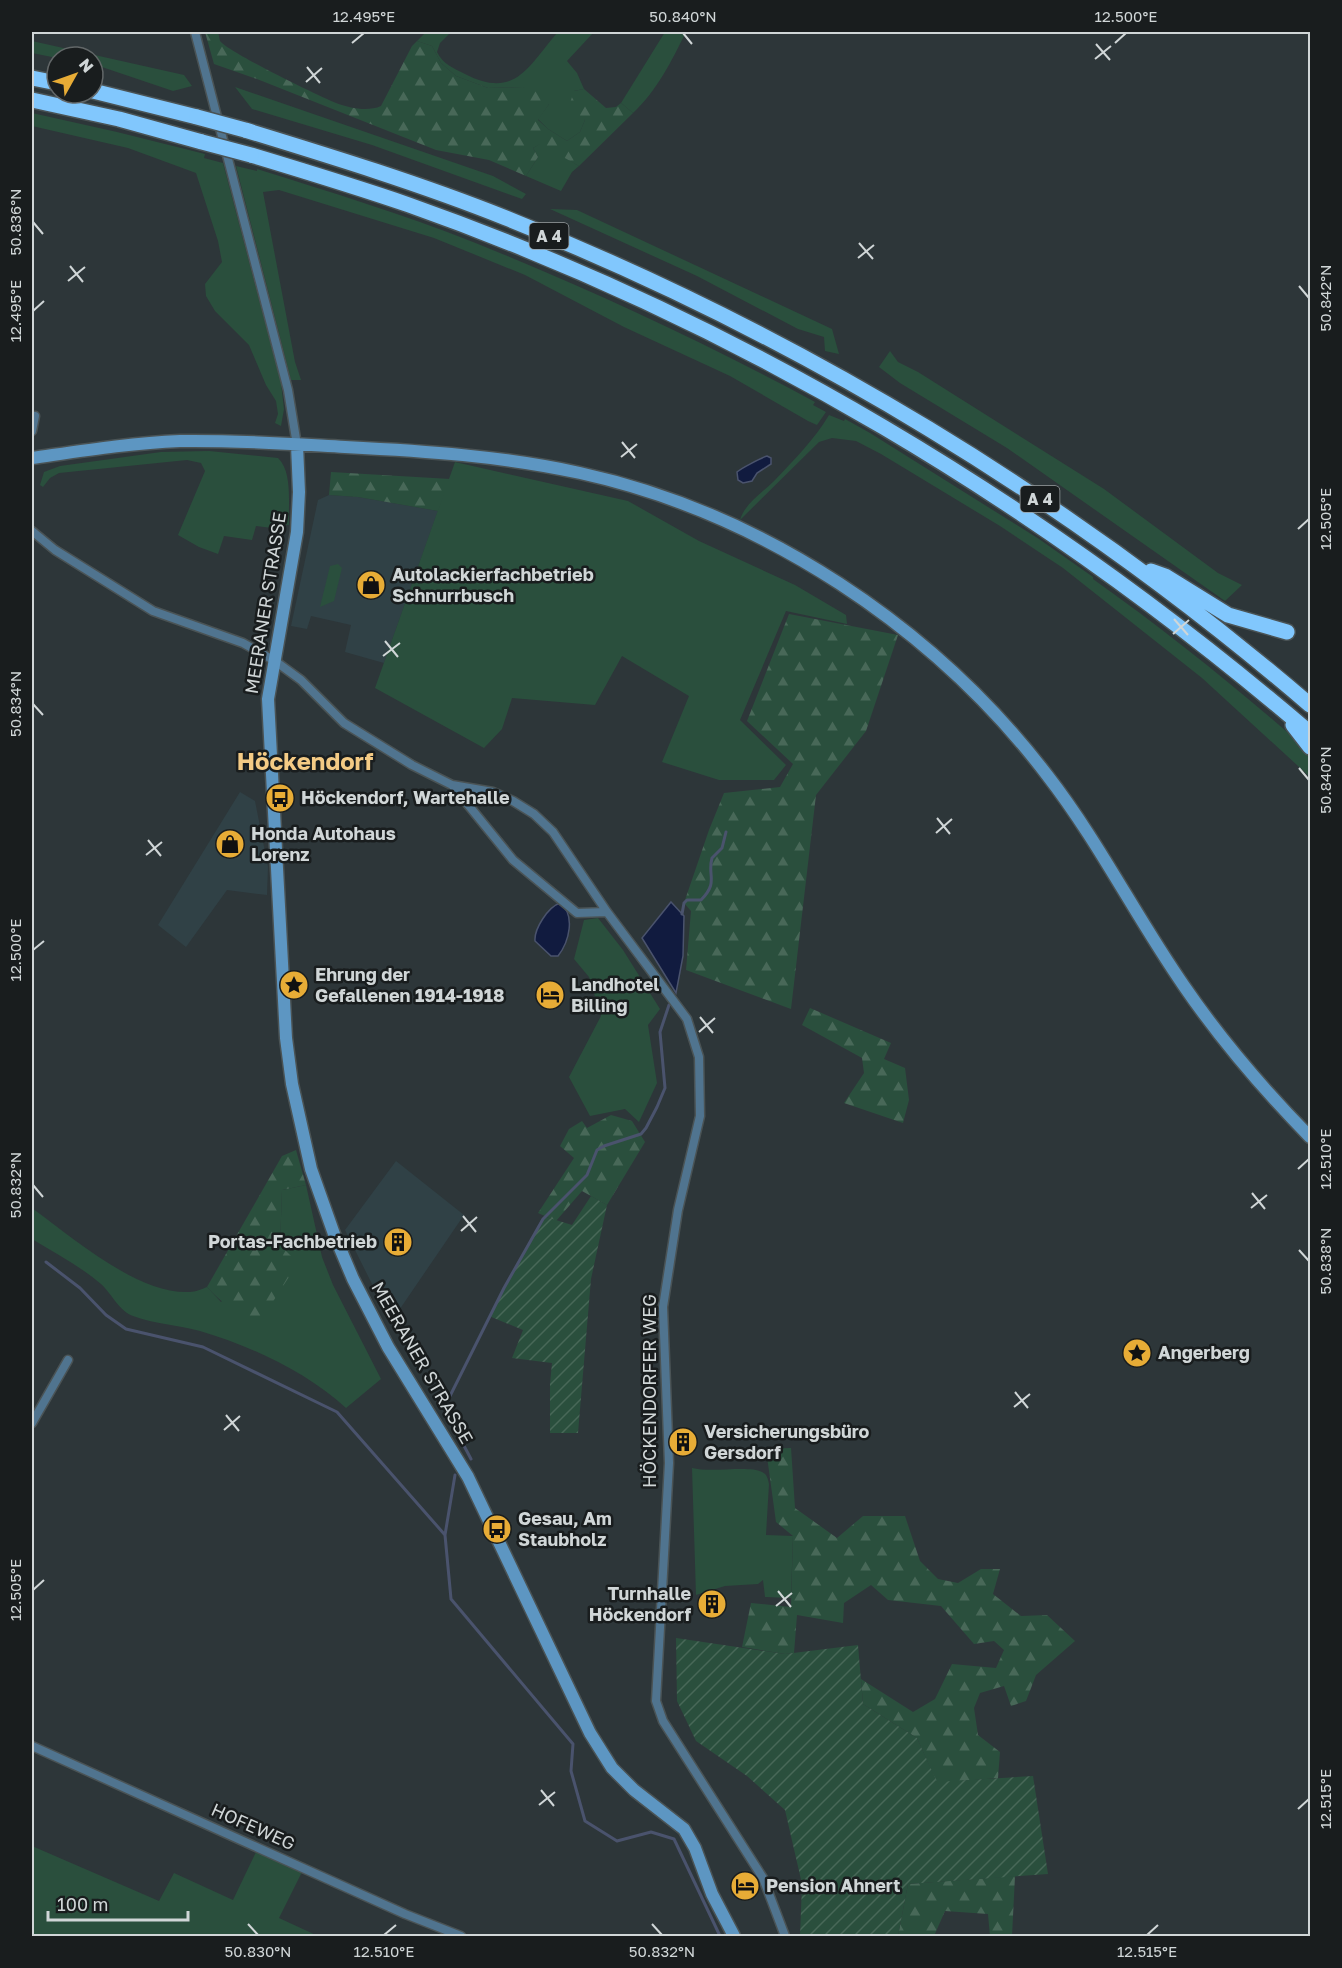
<svg xmlns="http://www.w3.org/2000/svg" width="1342" height="1968" font-family="'Golos Text',sans-serif">
	<defs>
		<pattern id="forest-firs" width="22" height="20" patternUnits="userSpaceOnUse" patternTransform="scale(1.5)"><rect width="22" height="20" fill="#2a4f3d"/><path d="M5 1l3.5 6h-7zM16 11l3.5 6h-7z" fill="#486858"/></pattern>
		<pattern id="garden-furrows" width="10" height="10" patternUnits="userSpaceOnUse" patternTransform="scale(1.5)"><rect width="10" height="10" fill="#2a4f3d"/><path d="M-1 1l2-2M0 10L10 0M9 11l2-2" fill="none" stroke="#486858"/></pattern>
	</defs>
	<rect width="100%" height="100%" fill="#2d3639"/>
	<path fill="#304146" d="M329,495l29,2 80,14 -54,152 -39,-11 6,-27 -40,-9 -4,13 -16,-3 27,-126z
		M240,792l15,9 13,66 -1,28 -40,-5 -41,57 -28,-22z
		M396,1161l68,54 -73,107 -46,-92z"/>
	<path fill="#2a4f3d" d="M426,32h25l-11,11 -3,9c6,12 16,16 28,22 51,26 63,-8 93,-42h36l-27,29 10,12 7,16 -10,2 11,29 -5,12 -13,9 -19,-12 -10,-10 11,-15 -26,-17 -35,1 -32,-12 -15,-13 -9,-17 -15,-5z
		M665,32h21c-14,28 -29,59 -53,81l-12,-10z
		M32,41l152,34 8,11 -19,5 -80,-27v-7l-36,1 -25,-5z
		M235,87l258,89 33,18 -4,5 -150,-54 -120,-36z
		M32,113l85,19 88,22 -1,4 19,5 58,220 3,26 -3,17 -6,-3 3,-9 -2,-13 -10,-16 -17,-40 -34,-34 -9,-15 -1,-12 17,-22 -4,-21 -22,-68 -68,-25 -96,-22z
		M541,143l38,23 -7,6 -11,19 -35,-15 12,-19 -5,-9z
		M236,166l21,5v-2c73,23 146,45 216,73 117,47 231,100 342,160l-2,3 13,7 -9,13 -9,-4 -78,-45 -106,-49 -99,-52 -91,-37 -155,-48 -16,2 32,170 6,18h-10z
		M550,209l27,1 255,119 7,25 -14,-3 -1,-14 -26,-8 -101,-53z
		M890,351l8,11 20,10 186,117 114,84 24,12 -17,16 -218,-153 -107,-65 -21,-16z
		M829,415l15,6 1,-2 25,14 169,106 54,38v2c76,54 148,112 217,173v25l-108,-99 -139,-110 -63,-42 -119,-72 -25,-13 -24,-3 -13,4 -79,78c5,-17 22,-27 34,-39 20,-21 40,-41 55,-66z
		M209,451l69,7c15,14 10,47 11,67l-17,-2v5l-16,-2 -4,14 -28,-4 -6,18 -19,-7 -21,-12 27,-64 -4,-8 -14,-3 -128,13 -9,5 -7,9 -3,-2 4,-13 16,-6 101,-14z
		M455,462l173,39 71,40 96,44 51,30 1,9 -61,-13 -46,109 46,45 -12,15h-55l-57,-18 27,-66 -67,-40 -27,49 -83,-7 -10,31 -18,19 -109,-60z
		M338,564l4,4 -8,33 -14,6 10,-41z
		M598,918l25,32 37,59 -12,16 9,58 -18,39 -14,-13 -35,7 -21,-39 32,-61 -12,-39 -15,-18 10,-39z
		M306,1185l16,72 11,28 48,94 -35,29c-41,-37 -93,-61 -146,-77 -22,-6 -45,-7 -67,-15 -13,-4 -22,-23 -32,-32 -21,-18 -46,-31 -69,-45v-31c40,29 106,87 158,84 5,0 12,-3 17,-5l14,15 59,-57 2,-55z
		M692,1468c19,5 57,-3 70,4 5,2 6,7 7,12l-3,51 27,1 -2,62 -26,-1 -2,-17 -5,4 -33,2 -29,9z
		M32,1846l127,55 15,-28 59,27 23,-48 46,20 -23,46 39,18h-286z"/>
	<path fill="url(#forest-firs)" d="M205,32h13c1,3 1,6 2,9 8,11 99,55 116,62 13,5 32,9 45,3l31,-60 5,-5 15,5 9,17 15,13 32,12 35,-1 25,7 1,10 -11,16 10,9 19,12 13,-9 5,-12 -16,-14 5,-15 10,-2 22,19 10,-1 5,-4 12,10 -54,53 -39,-22 -7,4 5,9 -12,19 -37,-16 -53,-10 -179,-71 -43,-15z
		M331,472l119,7 -12,32 -80,-14 -29,-2z
		M789,614l109,21 -32,96 -50,64 -25,214 -105,-39 5,-59 -7,-8 25,-73 15,-37 56,-6 13,-23 -46,-43z
		M810,1008l81,35 -7,16 21,9 4,32 -6,23 -59,-20 20,-30 -2,-15 -60,-33z
		M611,1115l21,6 13,21 -38,63 -25,-14 -26,30 -18,-8 36,-55 -14,-12 9,-17 13,-8 5,7z
		M296,1150l10,35 -24,5 -2,55 18,18 -37,57c-23,-4 -38,-16 -54,-33l75,-131z
		M791,1448l4,60 42,30 26,-22h42l15,45 18,18 20,4 23,-14h19l-7,25 28,22 26,-1 28,26 -39,34 -10,26 -15,5 -7,-20 -24,7 -6,15 4,27 22,17 -2,26 -61,5 -20,-45 -54,-34 -2,-25 52,33 22,-13 17,-35 44,4 8,-18 -10,-9 -20,3 -33,-38 -53,-6 -17,-15 -27,18 -1,20 -46,-8 -3,38 -9,1 -43,-7 9,-44 40,4 2,-71 -17,-14 -10,-73z
		M1015,1876l-3,60h-22l-2,-22 -43,-3 -11,25h-36l10,-52z"/>
	<path fill="url(#garden-furrows)" d="M591,1196l16,9 -16,74 -13,154h-28v-49l2,-21 -40,-5 11,-28 -34,-14 54,-97 3,-2 26,8z
		M676,1638l109,16 73,-9 5,59 54,34 20,44 96,-6 15,98 -140,10 -10,52h2h-100l2,-52 -17,-74 -38,-34 -51,-35 -19,-40z"/>
	<path fill="#111b3f" stroke="#4a536d" stroke-width="1.5" d="M767,456l4,2v6l-14,9 -5,8 -9,2 -5,-3 -1,-8c3,-3 24,-14 30,-16z
		M671,902l13,14 -1,40 -7,37 -34,-55z
		M560,903c16,12 9,39 -2,53h-7l-16,-15c-1,-12 13,-34 25,-38z"/>
	<g fill="none" stroke-linecap="round" stroke-linejoin="round">
		<path stroke="#4a536d" stroke-width="3" d="M682,914l2,-11 3,-3h14c18,-18 6,-24 11,-42l10,-10 4,-16
			M46,1262l34,26 26,27 20,14 77,18 134,65 108,123 6,64 122,145 -2,27 14,50 32,20 34,-9 23,7 46,97
			M471,1459l-27,-51 60,-120 39,-69 44,-44 10,-25 7,-4 37,-12 5,-6 11,-21 8,-19 -5,-56 9,-27
			M445,1535l10,-60"/>
		<g stroke="#4a5355" stroke-width="11">
			<path id="street" d="M195,32l93,358 9,55
				M32,431l3,-15
				M32,531l23,19 98,61 90,32 32,18 26,19 43,43 68,42 40,20 41,7 20,9 21,13 19,18 54,80 80,107 12,38 1,59 -22,94 -15,97 6,156 -13,238 7,20 100,157 22,58
				M452,785l61,75 64,53 30,-1
				M32,1423l36,-63
				M32,1746l373,168 56,22"/>
		</g>
		<g stroke="#4a5355" stroke-width="15">
			<path id="secondary" d="M297,445l2,47 -2,40 -29,167 18,339 6,46 19,85 23,65 19,45 35,68 80,130 122,256 22,35 22,22 50,39 11,19 17,46 22,42
				M32,458c49,-7 98,-15 148,-17 55,-1 111,3 165,6 80,4 157,9 235,26 182,40 354,154 467,302 52,67 89,142 137,211 37,54 81,105 126,151"/>
		</g>
		<g stroke="#4a5355" stroke-width="18">
			<path id="highway" d="M32,78l25,5
				M93,91l104,26
				M32,100l87,19 83,23
				M245,130c88,27 176,54 261,88 293,117 565,282 804,487
				M251,155c53,16 106,32 158,50 331,117 635,300 901,528
				M1151,571l14,5 63,39 59,17
				M1293,725l17,22"/>
		</g>
		<use href="#street" stroke="#50748f" stroke-width="8"/>
		<use href="#secondary" stroke="#5d96c2" stroke-width="12"/>
		<use href="#highway" stroke="#81c7fd" stroke-width="15"/>
		<g stroke="#4a5355" stroke-width="18" stroke-linecap="butt">
			<path id="highway-bridge" d="M197,117l48,13
				M202,142l49,13"/>
		</g>
		<use href="#highway-bridge" stroke="#81c7fd" stroke-width="15"/>
	</g>
	<path fill="none" stroke="#d0d6d7" stroke-width="2" d="M683,33l9,11M352,43l12,-10M1115,43l11,-10M1096,44l14,16M1095,59l16,-13M307,67l13,16M306,82l16,-14M33,222l10,12M859,243l14,16M858,258l16,-13M70,266l13,16M68,281l17,-14M1299,286l10,12M33,311l11,-10M622,442l13,16M621,457l16,-13M1298,529l11,-10M1174,619l14,16M1173,634l16,-14M385,641l13,16M383,656l17,-13M33,704l10,11M1299,768l10,12M937,818l13,16M936,833l16,-14M148,840l13,16M146,855l16,-13M33,950l11,-9M700,1017l13,16M699,1032l16,-14M1298,1169l11,-10M33,1185l10,12M1252,1193l13,16M1251,1208l16,-13M463,1216l13,16M461,1231l16,-14M1299,1250l10,11M1015,1392l13,16M1014,1407l16,-13M226,1415l13,16M224,1430l16,-14M33,1590l11,-10M778,1591l13,16M776,1606l16,-13M541,1790l13,16M539,1805l16,-13M1298,1809l11,-10M248,1924l10,11M652,1924l10,11M384,1935l12,-10M1147,1935l11,-10"/>
	<defs>
		<g id="shop-disc" transform="scale(1.5)"><circle r="9.5" fill="#e7ac36" stroke="#191d1e"/><path d="M-5-2.5h2.3a2.7 3.5 0 0 1 5.4 0H5L5.5 6h-11ZM-1.5-2.5h3a1.5 2.3 0 0 0-3 0Z" fill="#111"/></g>
		<g id="bus-disc" transform="scale(1.5)"><circle r="9.5" fill="#e7ac36" stroke="#191d1e"/><path d="M-5-6H5V4H4V6H2V4H-2V6H-4V4H-5ZM-3.5-4V0h7V-4ZM-3.5 1.2v1.5H-2V1.2ZM2 1.2v1.5H3.5V1.2Z" fill="#111"/></g>
		<g id="sight-disc" transform="scale(1.5)"><circle r="9.5" fill="#e7ac36" stroke="#191d1e"/><path d="M0-6L1.8-2.2L6-1.7L2.9 1.2L3.7 5.4L0 3.3L-3.7 5.4L-2.9 1.2L-6-1.7L-1.8-2.2Z" fill="#111"/></g>
		<g id="hotel-disc" transform="scale(1.5)"><circle r="9.5" fill="#e7ac36" stroke="#191d1e"/><path d="M-6-4.5h1.5V1H6V5H4.5V3h-9V5H-6ZM-4 0a1.8 1.8 0 1 1 3.6 0ZM.5 0V-2.5h3Q6-2.5 6 0Z" fill="#111"/></g>
		<g id="building-disc" transform="scale(1.5)"><circle r="9.5" fill="#e7ac36" stroke="#191d1e"/><path d="M-4-6H4V6H1V3H-1V6H-4ZM-2.5-4.3h1.7v1.8h-1.7ZM.8-4.3h1.7v1.8H.8ZM-2.5-1h1.7V.8h-1.7ZM.8-1h1.7V.8H.8Z" fill="#111"/></g>
	</defs>
	<g fill-rule="evenodd">
		<use href="#shop-disc" x="371" y="585"/>
		<use href="#bus-disc" x="280" y="798"/>
		<use href="#shop-disc" x="230" y="844"/>
		<use href="#sight-disc" x="294" y="985"/>
		<use href="#hotel-disc" x="550" y="995"/>
		<use href="#building-disc" x="398" y="1242"/>
		<use href="#sight-disc" x="1137" y="1353"/>
		<use href="#building-disc" x="683" y="1442"/>
		<use href="#bus-disc" x="497" y="1529"/>
		<use href="#building-disc" x="712" y="1604"/>
		<use href="#hotel-disc" x="745" y="1886"/>
	</g>
	<g text-anchor="middle" stroke-width="5" stroke-linejoin="round" paint-order="stroke">
		<g fill="#191d1e" stroke="#999ea0" stroke-width="1.5">
			<rect x="529.5" y="223" width="39" height="26" rx="4.5"/>
			<rect x="1020.5" y="486" width="39" height="26" rx="4.5"/>
		</g>
		<g font-size="16" font-weight="bold" fill="#d0d6d7">
			<text x="549" y="242">A 4</text>
			<text x="1040" y="505">A 4</text>
		</g>
		<g font-size="18" font-weight="bold" fill="#d0d6d7" stroke="#191d1e" text-anchor="start">
			<text x="392" y="581">Autolackierfachbetrieb<tspan x="392" dy="21">Schnurrbusch</tspan></text>
			<text x="301" y="804">Höckendorf, Wartehalle</text>
			<text x="251" y="840">Honda Autohaus<tspan x="251" dy="21">Lorenz</tspan></text>
			<text x="315" y="981">Ehrung der<tspan x="315" dy="21">Gefallenen 1914-1918</tspan></text>
			<text x="571" y="991">Landhotel<tspan x="571" dy="21">Billing</tspan></text>
			<text x="377" y="1248" text-anchor="end">Portas-Fachbetrieb</text>
			<text x="1158" y="1359">Angerberg</text>
			<text x="704" y="1438">Versicherungsbüro<tspan x="704" dy="21">Gersdorf</tspan></text>
			<text x="518" y="1525">Gesau, Am<tspan x="518" dy="21">Staubholz</tspan></text>
			<text x="691" y="1600" text-anchor="end">Turnhalle<tspan x="691" dy="21">Höckendorf</tspan></text>
			<text x="766" y="1892">Pension Ahnert</text>
		</g>
		<g font-size="18" fill="#d0d6d7" stroke="#191d1e">
			<text transform="translate(266 603) rotate(-81)" y="6">MEERANER STRASSE</text>
			<text transform="translate(422 1363) rotate(60)" y="6">MEERANER STRASSE</text>
			<text transform="translate(650 1391) rotate(-90)" y="6">HÖCKENDORFER WEG</text>
			<text transform="translate(253 1827) rotate(24)" y="6">HOFEWEG</text>
		</g>
		<g font-size="24" font-weight="bold" fill="#f4cb85" stroke="#191d1e">
			<text x="305" y="770">Höckendorf</text>
		</g>
	</g>
	<rect width="1342" height="1968" fill="none" stroke="#191d1e" stroke-width="66"/>
	<g transform="translate(75 75) rotate(50)"><circle r="28" fill="#191d1e" stroke="#626768" stroke-width="1.5"/>
	<path d="M0-4.5L10 22L0 15L-10 22Z" fill="#e7ac36"/>
	<text y="-9" font-size="16" font-weight="bold" text-anchor="middle" fill="#d0d6d7">N</text>
	</g>
	<path d="M48 1911v9h140v-9" fill="none" stroke="#d0d6d7" stroke-width="3"/>
	<text x="57" y="1911" font-size="18" fill="#d0d6d7" stroke="#191d1e" stroke-width="4.5" paint-order="stroke">100 m</text>
	<rect x="33" y="33" width="1276" height="1902" fill="none" stroke="#d0d6d7" stroke-width="2"/>
	<g font-size="15" text-anchor="middle" fill="#d0d6d7">
		<text x="364" y="22">12.495°E</text>
		<text x="683" y="22">50.840°N</text>
		<text x="1126" y="22">12.500°E</text>
		<text transform="translate(16 222) rotate(-90)" y="5">50.836°N</text>
		<text transform="translate(1326 298) rotate(-90)" y="5">50.842°N</text>
		<text transform="translate(16 311) rotate(-90)" y="5">12.495°E</text>
		<text transform="translate(1326 519) rotate(-90)" y="5">12.505°E</text>
		<text transform="translate(16 704) rotate(-90)" y="5">50.834°N</text>
		<text transform="translate(1326 780) rotate(-90)" y="5">50.840°N</text>
		<text transform="translate(16 950) rotate(-90)" y="5">12.500°E</text>
		<text transform="translate(1326 1159) rotate(-90)" y="5">12.510°E</text>
		<text transform="translate(16 1185) rotate(-90)" y="5">50.832°N</text>
		<text transform="translate(1326 1261) rotate(-90)" y="5">50.838°N</text>
		<text transform="translate(16 1590) rotate(-90)" y="5">12.505°E</text>
		<text transform="translate(1326 1799) rotate(-90)" y="5">12.515°E</text>
		<text x="258" y="1957">50.830°N</text>
		<text x="384" y="1957">12.510°E</text>
		<text x="662" y="1957">50.832°N</text>
		<text x="1147" y="1957">12.515°E</text>
	</g>
</svg>
